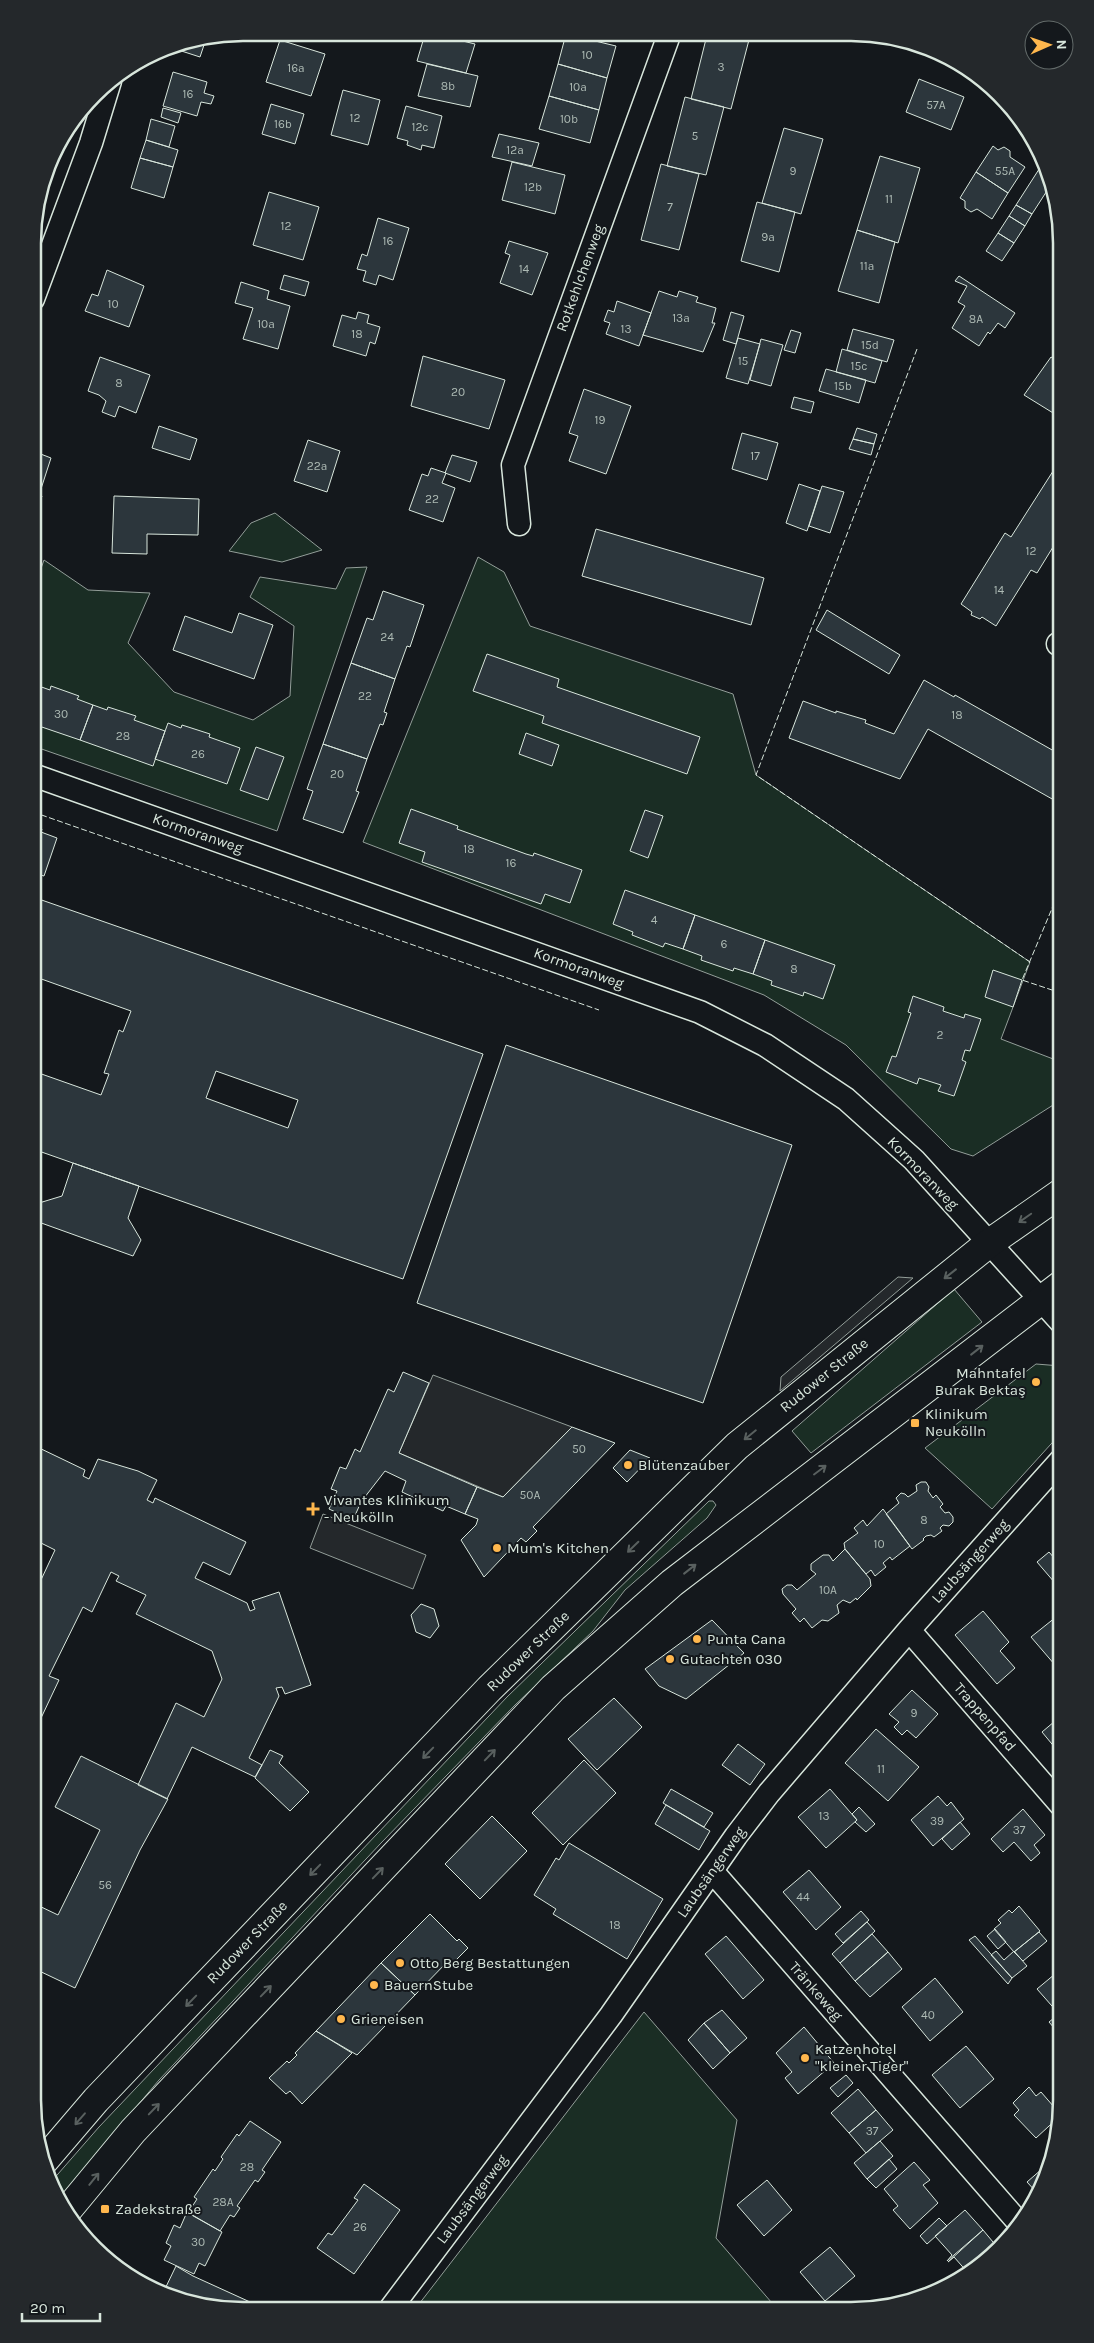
<svg xmlns="http://www.w3.org/2000/svg" width="1094" height="2343" font-family="Karla,sans-serif">
	<rect width="100%" height="100%" fill="#14181c"/>
	<path fill="#1a2d24" stroke="#939e99" d="M275,513l47,37 -40,12 -53,-11 22,-28z
		M478,557l26,15 26,54 203,68 23,81 274,187 -29,77 60,23v38l-88,56 -22,-7 -105,-104 -82,-50 -401,-153z
		M44,560l44,30 62,3 -22,50 46,49 79,28 37,-24 4,-70 -44,-29 10,-20 76,12 10,-21 21,-1 -90,264 -244,-85v-155z
		M954,1289l28,33 -171,131 -19,-22z
		M1036,1364l25,2v67l-69,76 -67,-61z
		M709,1501h4l3,4 -9,13 -82,72 -32,41 -78,74 -134,138 -222,237 -96,114 -6,2 -6,-14 48,-55 408,-430z
		M644,2012l93,108 -21,118 62,72h-60l-7,-8 -8,8 -287,-2z"/>
	<path fill="#24282b" stroke="#939e99" d="M898,1277l15,1 -133,113 1,-14z
		M433,1375l139,52 -69,70 -104,-44z
		M323,1514l103,41 -13,34 -103,-41z"/>
	<path fill="#2c363c" stroke="#d8e6dc" fill-rule="evenodd" d="M425,34h9l41,10 -9,29 -49,-12z
		M434,34h32l-2,7z
		M566,34l50,12 -9,32 -49,-14z
		M707,35l43,1 -19,73 -40,-10z
		M212,39l-2,4 -6,2 -4,12 -31,-10z
		M280,40l45,14 -14,42 -45,-14z
		M427,64l51,12 -8,31 -52,-11z
		M558,64l49,14 -8,32 -50,-14z
		M173,72l34,10 -3,11 10,3 -3,8 -10,-2 -4,14 -34,-10z
		M919,79l45,18 -13,33 -45,-18z
		M343,90l37,10 -12,45 -37,-10z
		M549,96l50,14 -9,33 -51,-14z
		M685,97l39,10 -18,68 -39,-9z
		M271,104l33,10 -9,30 -33,-10z
		M406,106l36,10 -8,32 -12,-3 -1,5 -14,-5 1,-4 -11,-3z
		M163,108l18,5 -3,10 -17,-6z
		M151,119l24,7 -6,21 -23,-7z
		M784,128l39,11 -22,75 -39,-11z
		M499,134l40,9 -7,23 -40,-9z
		M146,140l32,10 -5,17 -33,-9z
		M993,146l5,4 6,-3 6,4v6l15,10 -17,26 -32,-21z
		M880,156l40,12 -22,75 -41,-13z
		M140,158l33,9 -9,31 -33,-10z
		M512,162l53,13 -10,39 -53,-14z
		M1043,163l9,20 -20,31 -16,-9z
		M661,164l38,10 -20,76 -38,-10z
		M976,172l32,21 -16,26 -15,-10 -6,3 -6,-4v-7l-5,-3z
		M269,192l50,15 -16,53 -50,-15z
		M757,202l38,10 -16,60 -38,-11z
		M1016,205l16,9 -7,12 -16,-10z
		M1009,216l16,10 -11,17 -16,-10z
		M378,218l31,10 -16,52 -14,-5 -3,10 -13,-4 3,-10 -9,-2 5,-15 5,2z
		M857,230l38,12 -16,61 -41,-12z
		M998,233l16,10 -12,18 -16,-10z
		M509,241l39,12 -16,42 -32,-12 10,-28 -5,-2z
		M107,270l37,16 -15,41 -44,-16 7,-17 6,2z
		M284,275l25,7 -4,14 -25,-7z
		M959,276l56,37 -10,15 -7,-5 -8,11 -2,-2 -9,14 -27,-18 13,-22 -7,-4 9,-16 -12,-5z
		M241,282l28,9 -2,8 23,7 -12,43 -35,-10 10,-31 -18,-5z
		M659,291l18,6 2,-6 19,6 -2,5 20,6 -4,15h3l-12,29 -60,-17z
		M617,301l34,12 -12,33 -33,-12 4,-11 -6,-2 4,-11 6,2z
		M358,312l11,3 -2,8 13,4 -5,17 -5,-2 -4,14 -33,-10 9,-31 14,4z
		M731,312l13,4 -8,28 -13,-4z
		M853,329l41,11 -7,22 -40,-12z
		M791,330l10,3 -6,20 -11,-3z
		M738,338l22,6 -12,40 -22,-6z
		M761,339l22,6 -12,41 -21,-6z
		M842,349l40,12 -7,22 -39,-11z
		M423,356l82,24 -16,49 -78,-23z
		M100,357l50,18 -14,38 -17,-7 -4,11 -13,-5 4,-11 -7,-6 -11,-4z
		M1051,357l10,6v48l-3,5 -34,-21z
		M826,369l40,11 -7,23 -40,-12z
		M584,389l47,17 -25,68 -37,-13 9,-25 -9,-3z
		M794,397l20,5 -3,11 -20,-5z
		M159,426l38,13 -7,21 -38,-12z
		M857,428l20,6 -3,10 -21,-5z
		M742,433l36,10 -11,37 -35,-11z
		M853,439l21,5 -3,11 -22,-6z
		M308,440l32,11 -13,41 -33,-11z
		M33,451l18,7 -12,37 3,1 -9,25z
		M452,455l25,7 -7,20 -25,-9z
		M1061,462v72l-24,39 -6,-3 -35,56 -14,-9 -2,2 -9,-4 1,-3 -11,-8 44,-71 6,4 44,-69 3,1z
		M431,468l15,5 -4,10 13,5 -12,34 -34,-12 13,-36 6,2z
		M799,484l21,7 -13,40 -21,-8z
		M822,486l22,6 -14,41 -21,-7z
		M114,496l85,3 -1,36 -51,-1v20l-35,-1z
		M596,529l168,49 -13,47 -169,-49z
		M383,591l41,14 -14,42 -3,-1 -12,33 -44,-16 16,-45 6,2z
		M827,610l73,45 -11,19 -73,-44z
		M239,613l34,12 -19,54 -81,-29 12,-34 47,17z
		M487,654l72,25 -2,8 143,50 -13,37 -145,-51 2,-7 -71,-25z
		M351,663l44,16 -11,33 3,1 -4,12 -3,-1 -13,35 -44,-15z
		M924,680l30,17 1,-2 106,60v49l-133,-75 -28,50 -111,-41 14,-37 33,12v-2l30,9 -1,3 29,11z
		M33,684l17,6 1,-4 28,10 -2,3 16,6 -13,35 -47,-16z
		M93,705l14,5 1,-3 28,9 -2,4 31,11 -12,35 -73,-26z
		M168,723l13,5 1,-3 28,9 -1,3 31,11 -13,36 -72,-25z
		M526,733l33,12 -7,21 -33,-12z
		M323,744l44,15 -11,32 3,1 -16,41 -40,-14 10,-28 -6,-2z
		M256,747l28,10 -16,43 -28,-10z
		M411,809l47,17 -1,3 69,25 7,2 1,-3 48,17 -12,33 -25,-9 -4,10 -119,-42 3,-10 -26,-9z
		M645,810l18,6 -15,42 -18,-7z
		M33,826l9,3 -1,3 16,6 -13,38 -11,-3z
		M625,890l70,25 -12,34 -18,-6 -2,4 -31,-12 1,-3 -20,-8z
		M33,897l450,157 -80,225 -370,-130v-78l68,24 8,-21 -5,-1 15,-43 4,2 8,-21 -98,-35zM216,1071l82,29 -10,28 -82,-30z
		M695,915l70,25 -12,34 -19,-6 -1,3 -32,-11 1,-4 -19,-7z
		M765,940l70,25 -12,34 -19,-7 -1,4 -32,-11 1,-4 -19,-7z
		M993,970l29,10 -9,27 -28,-10z
		M913,996l31,11 -1,4 21,7 1,-4 16,5 -11,32 -5,-1 -3,10 4,2 -12,34 -16,-5 3,-6 -22,-7 -2,6 -31,-12 6,-16 4,1 15,-44 -3,-1z
		M506,1045l286,100 -89,258 -286,-100z
		M73,1163l66,23 -11,32 13,22 -8,16 -100,-36v-10l6,-7 23,-7z
		M403,1372l26,11 -30,70 78,34 -12,27 -19,-8 -3,5 -41,-19 4,-11 -21,-10 -24,31 -8,18 -24,-11 8,-18 -6,-2 9,-22 6,2 9,-20 5,3 28,-63 6,3z
		M572,1427l43,16 -82,84 4,4 -11,11 -5,-4 -37,39 -23,-37 15,-15 2,-6 -13,-5 12,-27 26,10z
		M33,1445l52,25 -2,6 6,3 9,-20 40,12 19,9 -10,20 6,3 2,-5 91,44 -16,33 -27,-13 -8,16 52,25 3,8 5,-2 -3,-8 27,-9 32,93 -26,9 -3,-7 -6,1 3,8 -30,62 13,7 -7,12 -63,-30 -25,52 -29,-14 38,-82 28,14 18,-38 -10,-28 -76,-37 10,-19 -30,-14 3,-5 -8,-4 -19,40 -9,-5 -34,69 10,4 -26,55v-138l22,-47 -22,-11z
		M630,1450l20,8 -23,24 -14,-14z
		M921,1482h5l3,5 -1,4 5,7 3,-3 7,9 -3,3 5,6 4,-1 4,5v5l-4,4 -6,-1 -3,3 2,3 -8,6 -3,-2 -5,1 -3,3 1,1 -12,9 -26,-35 13,-11 -3,-5 5,-5 4,1 3,3 9,-6 -1,-6z
		M883,1509l27,37 -18,14 -2,-3 -7,6 3,4 -11,9 -4,-6 -5,4 -21,-25 -1,-6 14,-10 -4,-5 9,-8 4,6z
		M845,1549l25,30 1,7 -14,14 -1,-2 -6,5 -7,-3 -6,5 2,8 -11,8 -6,-1 -10,8 -8,-10 -4,4 -8,-9 4,-4 -13,-15 -1,-5 5,-4h5l5,5 19,-16 -5,-4v-6l12,-9h6l4,6z
		M1049,1552l12,14v24l-24,-28z
		M421,1604l13,5 5,17 -9,12 -14,-6 -5,-17z
		M983,1611l26,31 -9,9 15,17 -18,16 -42,-49z
		M1056,1617l5,6v49l-30,-35z
		M712,1620l32,33 -58,46 -27,-13 -14,-17z
		M912,1690l26,24 -22,24 -9,-8 -5,5 -8,-8 5,-5 -10,-8z
		M614,1698l28,29 -45,43 -29,-31z
		M1061,1716v39l-19,-23z
		M876,1729l43,38 -31,34 -43,-38z
		M738,1744l27,20 -15,21 -28,-20z
		M270,1750l13,6 -4,7 30,29 -19,19 -35,-33z
		M81,1756l87,43 -28,51 -65,138 -42,-20v-65l25,12 42,-85 -45,-23z
		M584,1760l32,33 -53,52 -31,-32z
		M671,1789l42,24 -9,14 -41,-24z
		M830,1789l27,31 -31,28 -28,-31z
		M938,1796l9,10 4,-4 13,17 -31,27 -22,-26z
		M666,1805l44,26 -11,19 -44,-26z
		M859,1807l16,17 -9,8 -11,-10 2,-2 -5,-6z
		M1023,1809l22,26 -11,10 6,8 -9,8 -17,-19 -11,10 -12,-13z
		M492,1816l35,35 -47,48 -35,-35z
		M960,1822l10,12 -18,16 -10,-11z
		M569,1843l94,56 -36,60 -74,-45 3,-5 -22,-14 22,-37 3,2z
		M809,1870l32,37 -25,23 -33,-38z
		M1019,1906l21,25 -26,21 -20,-23 7,-6 -3,-3 11,-10 3,3z
		M861,1911l8,9 -26,23 -8,-9z
		M430,1914l27,27 2,-2 9,9 -15,15 -3,-4 -35,36 -34,-32z
		M867,1922l8,9 -35,32 -8,-9z
		M995,1929l11,13 -8,7 -11,-13z
		M1039,1932l8,9 -24,20 -9,-9z
		M872,1934l16,18 -33,29 -15,-18z
		M726,1936l38,44 -21,19 -38,-45z
		M975,1936l37,42 -4,6 -39,-44z
		M996,1951l8,9 10,-9 13,15 -15,12 -21,-23z
		M888,1952l14,17 -32,28 -15,-16z
		M381,1963l34,32 -58,60 -41,-24z
		M1061,1963v73l-12,-14 10,-8 -22,-25 24,-20 -3,-4z
		M935,1978l28,34 -33,29 -28,-34z
		M722,2010l25,28 -17,15 -26,-30z
		M704,2023l26,30 -17,16 -25,-29z
		M804,2027l30,36 -36,31 -13,-16 7,-6 -16,-19z
		M316,2031l36,22 -50,51 -12,-13 -4,3 -17,-16 18,-17 2,2 8,-8 -2,-2z
		M966,2046l28,33 -34,29 -28,-33z
		M1061,2058v17l-8,-10z
		M846,2075l7,8 -15,14 -8,-9z
		M1029,2087l7,9 5,-4 20,23 -25,23 -22,-23 5,-5 -6,-7z
		M858,2089l18,21 -27,23 -18,-20z
		M876,2110l17,20 -27,23 -17,-20z
		M250,2121l31,21 -19,28 3,2 -7,10 -3,-2 -18,26 3,2 -6,9 -4,-2 -10,16 -32,-18 9,-14 -3,-2 19,-28 2,2 8,-12 -2,-2 16,-23 2,2z
		M880,2141l13,15 -26,23 -13,-16z
		M889,2159l8,10 -21,19 -9,-9z
		M914,2162l16,18 -7,5 15,18 -28,26 -17,-19 5,-4 -14,-17z
		M1050,2162l-4,18 -9,13 -10,-11z
		M767,2180l25,30 -28,26 -27,-31z
		M364,2184l36,26 -46,64 -37,-26 11,-15 4,2 26,-35 -4,-2z
		M965,2210l18,20 -36,31 5,-6 -17,-19z
		M187,2212l35,20 -17,34 -6,-3 -5,11 -30,-14 7,-14 -5,-3 8,-18 6,3z
		M939,2218l8,8 -20,18 -7,-8z
		M983,2230l15,18 -29,26 -15,-17 -6,5z
		M830,2247l25,29 -30,25 -25,-29z
		M176,2266l17,10 68,31 -58,-1 -40,-13z"/>
	<g fill="none" stroke-linecap="round" stroke-linejoin="round">
		<g stroke="#d8e6dc" stroke-width="25">
			<path id="minor" d="M33,299l58,-156 19,-62
				M519,524l-6,-59 156,-430
				M1058,644l3,-2
				M33,775l667,237 65,33 81,54 68,61 147,162
				M909,1630l152,175
				M712,1871l307,352
				M391,2308l220,-293 125,-179 33,-43 140,-163 152,-170"/>
		</g>
		<g stroke="#d8e6dc" stroke-width="30">
			<path id="secondary" d="M43,2162l53,-62 393,-411 248,-243 251,-202 73,-51
				M66,2212l67,-81 420,-443 119,-105 389,-298"/>
		</g>
		<use href="#minor" stroke="#14181c" stroke-width="22"/>
		<use href="#secondary" stroke="#14181c" stroke-width="28"/>
		<path stroke="#d8e6dc" stroke-width="1" stroke-dasharray="6 2.5" stroke-linecap="butt" d="M917,349l-161,426 274,187
			M33,812l566,198
			M1061,993l-39,-13 39,-93"/>
	</g>
	<defs><path id="oneway-shaft" d="M-6 0H5M1.5-3L5.5 0L1.5 3" fill="none" stroke-width="1.6" stroke-linecap="round" stroke-linejoin="round" transform="scale(1.25)"/></defs>
	<g stroke="#59605f">
		<use href="#oneway-shaft" transform="translate(1025 1218) rotate(145)"/>
		<use href="#oneway-shaft" transform="translate(950 1274) rotate(142)"/>
		<use href="#oneway-shaft" transform="translate(977 1350) rotate(-38)"/>
		<use href="#oneway-shaft" transform="translate(750 1435) rotate(141)"/>
		<use href="#oneway-shaft" transform="translate(820 1470) rotate(-37)"/>
		<use href="#oneway-shaft" transform="translate(633 1547) rotate(136)"/>
		<use href="#oneway-shaft" transform="translate(690 1569) rotate(-38)"/>
		<use href="#oneway-shaft" transform="translate(428 1753) rotate(134)"/>
		<use href="#oneway-shaft" transform="translate(490 1755) rotate(-46)"/>
		<use href="#oneway-shaft" transform="translate(315 1870) rotate(134)"/>
		<use href="#oneway-shaft" transform="translate(378 1873) rotate(-46)"/>
		<use href="#oneway-shaft" transform="translate(266 1991) rotate(-46)"/>
		<use href="#oneway-shaft" transform="translate(191 2001) rotate(134)"/>
		<use href="#oneway-shaft" transform="translate(154 2109) rotate(-46)"/>
		<use href="#oneway-shaft" transform="translate(80 2119) rotate(131)"/>
		<use href="#oneway-shaft" transform="translate(94 2179) rotate(-51)"/>
	</g>
	<g fill="#ffb74d" stroke="#14181c" stroke-width="2">
		<circle cx="1036" cy="1382" r="5"/>
		<rect x="910" y="1418" width="10" height="10" rx="2.5"/>
		<circle cx="628" cy="1465" r="5"/>
		<path d="M310.5 1501.5h5v5h5v5h-5v5h-5v-5h-5v-5h5z"/>
		<circle cx="497" cy="1548" r="5"/>
		<circle cx="697" cy="1639" r="5"/>
		<circle cx="670" cy="1659" r="5"/>
		<circle cx="400" cy="1963" r="5"/>
		<circle cx="374" cy="1985" r="5"/>
		<circle cx="341" cy="2019" r="5"/>
		<circle cx="805" cy="2058" r="5"/>
		<rect x="100" y="2204" width="10" height="10" rx="2.5"/>
	</g>
	<g text-anchor="middle" stroke-width="4" stroke-linejoin="round" paint-order="stroke">
		<g font-size="12" fill="#adbab4">
			<text x="587" y="59">10</text>
			<text x="721" y="71">3</text>
			<text x="296" y="72">16a</text>
			<text x="448" y="90">8b</text>
			<text x="578" y="91">10a</text>
			<text x="188" y="98">16</text>
			<text x="936" y="109">57A</text>
			<text x="355" y="122">12</text>
			<text x="569" y="123">10b</text>
			<text x="283" y="128">16b</text>
			<text x="420" y="131">12c</text>
			<text x="695" y="140">5</text>
			<text x="515" y="154">12a</text>
			<text x="793" y="175">9</text>
			<text x="1005" y="175">55A</text>
			<text x="533" y="191">12b</text>
			<text x="889" y="203">11</text>
			<text x="670" y="211">7</text>
			<text x="286" y="230">12</text>
			<text x="768" y="241">9a</text>
			<text x="388" y="245">16</text>
			<text x="867" y="270">11a</text>
			<text x="524" y="273">14</text>
			<text x="113" y="308">10</text>
			<text x="681" y="322">13a</text>
			<text x="976" y="323">8A</text>
			<text x="266" y="328">10a</text>
			<text x="626" y="333">13</text>
			<text x="357" y="338">18</text>
			<text x="870" y="349">15d</text>
			<text x="743" y="365">15</text>
			<text x="859" y="370">15c</text>
			<text x="119" y="387">8</text>
			<text x="843" y="390">15b</text>
			<text x="458" y="396">20</text>
			<text x="600" y="424">19</text>
			<text x="755" y="460">17</text>
			<text x="317" y="470">22a</text>
			<text x="432" y="503">22</text>
			<text x="1031" y="555">12</text>
			<text x="999" y="594">14</text>
			<text x="387" y="641">24</text>
			<text x="365" y="700">22</text>
			<text x="61" y="718">30</text>
			<text x="957" y="719">18</text>
			<text x="123" y="740">28</text>
			<text x="198" y="758">26</text>
			<text x="337" y="778">20</text>
			<text x="469" y="853">18</text>
			<text x="511" y="867">16</text>
			<text x="654" y="924">4</text>
			<text x="724" y="948">6</text>
			<text x="794" y="973">8</text>
			<text x="940" y="1039">2</text>
			<text x="579" y="1453">50</text>
			<text x="530" y="1499">50A</text>
			<text x="924" y="1524">8</text>
			<text x="879" y="1548">10</text>
			<text x="828" y="1594">10A</text>
			<text x="914" y="1717">9</text>
			<text x="881" y="1773">11</text>
			<text x="824" y="1820">13</text>
			<text x="937" y="1825">39</text>
			<text x="1019" y="1834">37</text>
			<text x="105" y="1889">56</text>
			<text x="803" y="1901">44</text>
			<text x="615" y="1929">18</text>
			<text x="928" y="2019">40</text>
			<text x="872" y="2135">37</text>
			<text x="247" y="2171">28</text>
			<text x="223" y="2206">28A</text>
			<text x="360" y="2231">26</text>
			<text x="198" y="2246">30</text>
		</g>
		<g font-size="15" fill="#d8e6dc" stroke="#14181c">
			<text transform="translate(580 278) rotate(-70)" y="5">Rotkehlchenweg</text>
			<text transform="translate(198 833) rotate(19)" y="5">Kormoranweg</text>
			<text transform="translate(579 968) rotate(20)" y="5">Kormoranweg</text>
			<text transform="translate(923 1173) rotate(46)" y="5">Kormoranweg</text>
			<text transform="translate(824 1375) rotate(-39)" y="5">Rudower Straße</text>
			<text transform="translate(970 1561) rotate(-48)" y="5">Laubsängerweg</text>
			<text transform="translate(528 1651) rotate(-44)" y="5">Rudower Straße</text>
			<text transform="translate(985 1717) rotate(49)" y="5">Trappenpfad</text>
			<text transform="translate(711 1872) rotate(-55)" y="5">Laubsängerweg</text>
			<text transform="translate(247 1942) rotate(-46)" y="5">Rudower Straße</text>
			<text transform="translate(816 1991) rotate(49)" y="5">Tränkeweg</text>
			<text transform="translate(472 2199) rotate(-53)" y="5">Laubsängerweg</text>
		</g>
		<g font-size="15" fill="#d8e6dc" stroke="#14181c" text-anchor="start">
			<text x="1026" y="1378" text-anchor="end">Mahntafel<tspan x="1026" dy="17">Burak Bektaş</tspan></text>
			<text x="925" y="1419">Klinikum<tspan x="925" dy="17">Neukölln</tspan></text>
			<text x="638" y="1470">Blütenzauber</text>
			<text x="324" y="1505">Vivantes Klinikum<tspan x="324" dy="17">- Neukölln</tspan></text>
			<text x="507" y="1553">Mum's Kitchen</text>
			<text x="707" y="1644">Punta Cana</text>
			<text x="680" y="1664">Gutachten 030</text>
			<text x="410" y="1968">Otto Berg Bestattungen</text>
			<text x="384" y="1990">BauernStube</text>
			<text x="351" y="2024">Grieneisen</text>
			<text x="815" y="2054">Katzenhotel<tspan x="815" dy="17">"kleiner Tiger"</tspan></text>
			<text x="115" y="2214">Zadekstraße</text>
		</g>
	</g>
	<path d="M0 0H1094V2343H0ZM243 41H851A202 202 0 0 1 1053 243V2100A202 202 0 0 1 851 2302H243A202 202 0 0 1 41 2100V243A202 202 0 0 1 243 41Z" fill="#24282b" fill-rule="evenodd"/>
	<path fill="none" stroke="#d8e6dc" stroke-width="2.5" d="M243 41H851A202 202 0 0 1 1053 243V2100A202 202 0 0 1 851 2302H243A202 202 0 0 1 41 2100V243A202 202 0 0 1 243 41Z"/>
	<g transform="translate(1049 45) rotate(88)"><circle r="24" fill="#14181c" stroke="#626a69"/>
	<path d="M0-4L9 19L0 12L-9 19Z" fill="#ffb74d"/>
	<text y="-8" font-size="14" font-weight="bold" text-anchor="middle" fill="#d8e6dc">N</text>
	</g>
	<path d="M22 2313v8h78v-8" fill="none" stroke="#d8e6dc" stroke-width="2.5"/>
	<text x="30" y="2313" font-size="15" fill="#d8e6dc" stroke="#14181c" stroke-width="4" paint-order="stroke">20 m</text>
</svg>
